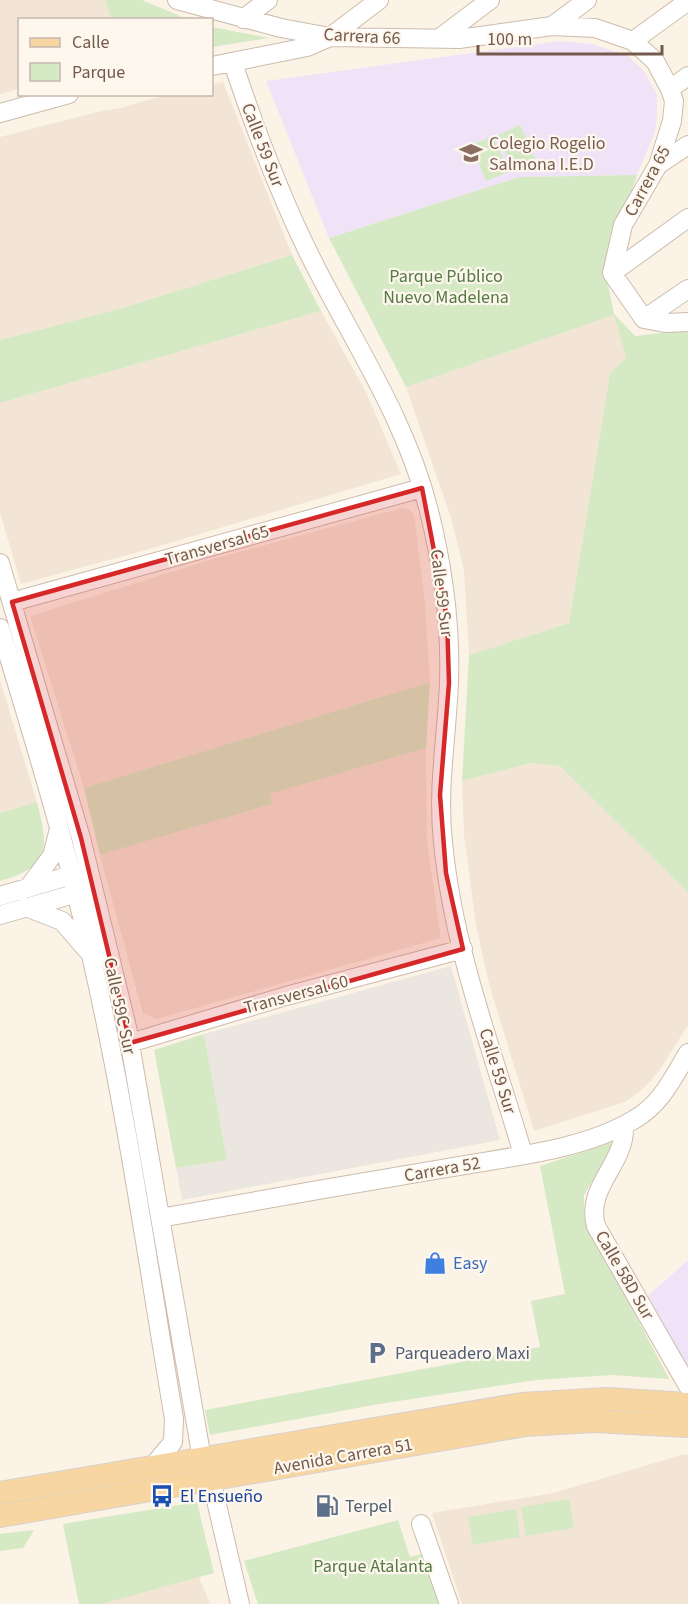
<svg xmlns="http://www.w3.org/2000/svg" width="688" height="1604" font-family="'Source Sans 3',sans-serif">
	<rect width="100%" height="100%" fill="#fcf3e7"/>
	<path fill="#f3e5d5" d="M0,0h105l6,19 -91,1 -1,69 -19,5z
		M223,82l69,173 -173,54 -119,31v-203l101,-26 20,-3 43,-13 48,-1v-9z
		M321,311l45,81 35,82 -241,72 -139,38 -21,-71v-110z
		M614,315l12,43 -16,15 -41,250 -100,32 -5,-84 -13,-53 -45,-131z
		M402,508l7,1 5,6 11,88 5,79 -346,106 -54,-172 183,-57z
		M0,680l37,122 -37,11z
		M426,748l1,95 14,95 -284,81 -14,-5 -43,-159 172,-51 -2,-10z
		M531,763l29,3 128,127v132l-29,46 -15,17 -19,14 -91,29 -45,-147 -13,-59 -12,-90 -2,-54z
		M685,1454l3,1v149h-226l-30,-91 121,-20z
		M199,1577l11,27h-108z"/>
	<path fill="#ece6e0" d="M451,966l49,174 -318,60 -6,-32 51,-8 -23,-126z"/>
	<path fill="#f0e3f8" d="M560,41l32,3 36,12 16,15 13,24v20l-2,17 -18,43 -118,2 -190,61 -63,-157z
		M688,1260v110l-40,-74z"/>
	<path fill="#d5e9c5" d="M105,0h37l45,19h-76z
		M212,27l57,11 -57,9z
		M520,125l16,36 -23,10 -15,-36z
		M493,136l16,36 -23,9 -15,-36z
		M637,175l-9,29 -15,29 -9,31 10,50 21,22 53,-6v563l-128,-127 -29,-3 -69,18 7,-126 100,-32 41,-250 16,-15 -12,-43 -208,72 -77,-149 190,-61z
		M292,255l29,56 -321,92v-63l119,-31z
		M430,682l-4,66 -156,46 2,10 -172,51 -16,-67z
		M37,802c11,45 16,64 -37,79v-68z
		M204,1034l23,126 -51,8 -22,-118z
		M616,1141l-32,54v22l85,162 -57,-4 -76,5 -157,24 -169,31 -5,-25 335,-63 -9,-46 34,-7 -25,-128z
		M569,1499l5,29 -48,8 -5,-29z
		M197,1502l17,71 -112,31h-23l-16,-80z
		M516,1509l4,28 -47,8 -5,-28z
		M398,1520l12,37 15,-4 17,51h-184l-14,-43z
		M34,1530l-11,18 -23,3v-17z"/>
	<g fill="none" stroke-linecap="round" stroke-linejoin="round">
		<g stroke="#cdbbad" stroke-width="20">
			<path id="minor" d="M177,0l104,28 49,9 129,2 93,-13 43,2 38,13 22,20 15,28 4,12 -2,20 -14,44 -35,60 -11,48
				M243,19l25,-19
				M552,26l35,-26
				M441,37l49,-37
				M633,41l55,-40
				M233,63c25,75 53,149 90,218 40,76 85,146 106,230 14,56 22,113 20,171 -2,54 -12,106 -6,160 10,107 50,210 80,312
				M212,66l95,-19 23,-10 49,-37
				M670,89l18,-13
				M0,113l69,-19
				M658,165l30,-20
				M612,273l32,46 21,4 23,-1
				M612,273l76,-55
				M644,319l44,-30
				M0,563l81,275 46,189 75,432
				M12,602l410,-114
				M0,628c33,108 66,216 91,327 35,153 57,309 83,464l-1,23 -21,25
				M28,888l24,-32 7,-27
				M0,896l82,-24
				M26,907l36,14 25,29
				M0,915l88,-25
				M130,1043l156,-47 177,-47
				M624,1126c2,38 -39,60 -28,100l92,160
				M160,1218c96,-17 191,-34 287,-50 59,-11 136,-17 188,-49 26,-15 38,-41 53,-66
				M211,1479l29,125
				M421,1524l28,80"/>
		</g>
		<g stroke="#d8d1cd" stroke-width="24">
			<path id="major" d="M0,1493l522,-89 85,-5 81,5
				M0,1516l525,-91 68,-4 95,5"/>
		</g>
		<use href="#minor" stroke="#fff" stroke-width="18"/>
		<use href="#major" stroke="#f8d6a2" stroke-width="22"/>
	</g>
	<path fill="#d62828" fill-opacity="0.2" stroke="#d62828" stroke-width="4.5" stroke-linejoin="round" d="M422,488l25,130 2,65 -9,112 6,78 17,76 -333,94 -49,-205 -69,-236z"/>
	<defs>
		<g id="school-bare" transform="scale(1.8)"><path d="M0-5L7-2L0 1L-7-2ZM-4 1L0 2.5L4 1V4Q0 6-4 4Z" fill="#8d6e63" stroke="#fef7ed" stroke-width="2.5" paint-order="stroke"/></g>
		<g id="shop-bare" transform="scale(1.8)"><path d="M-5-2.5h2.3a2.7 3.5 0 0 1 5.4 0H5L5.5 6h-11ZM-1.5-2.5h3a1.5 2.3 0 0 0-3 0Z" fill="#3f7fe0" stroke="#fef7ed" stroke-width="2.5" paint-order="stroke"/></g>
		<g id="parking-bare" transform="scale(1.8)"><path d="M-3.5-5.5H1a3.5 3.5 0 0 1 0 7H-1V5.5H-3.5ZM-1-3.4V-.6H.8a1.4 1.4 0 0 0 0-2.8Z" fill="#5c6f8a" stroke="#fef7ed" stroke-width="2.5" paint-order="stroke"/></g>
		<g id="bus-bare" transform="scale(1.8)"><path d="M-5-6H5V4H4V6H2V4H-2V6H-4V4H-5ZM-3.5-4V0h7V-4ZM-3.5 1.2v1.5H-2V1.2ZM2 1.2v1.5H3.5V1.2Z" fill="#1a4fb4" stroke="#fef7ed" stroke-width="2.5" paint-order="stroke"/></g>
		<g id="fuel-bare" transform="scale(1.8)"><path d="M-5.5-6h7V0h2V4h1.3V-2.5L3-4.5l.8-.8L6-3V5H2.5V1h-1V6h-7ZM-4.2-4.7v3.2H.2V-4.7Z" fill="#5c6f8a" stroke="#fef7ed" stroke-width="2.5" paint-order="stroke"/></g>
	</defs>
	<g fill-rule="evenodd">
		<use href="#school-bare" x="471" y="153"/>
		<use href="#shop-bare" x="435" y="1263"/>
		<use href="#parking-bare" x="377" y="1353"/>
		<use href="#bus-bare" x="162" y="1496"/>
		<use href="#fuel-bare" x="327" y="1506"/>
	</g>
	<g text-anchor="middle" stroke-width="4.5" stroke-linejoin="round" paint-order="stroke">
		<g font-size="18" fill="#745a4c" stroke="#fef7ed">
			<text transform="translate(362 36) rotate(3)" y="6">Carrera 66</text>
			<text transform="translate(263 145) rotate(69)" y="6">Calle 59 Sur</text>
			<text transform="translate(647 181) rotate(-62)" y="6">Carrera 65</text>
			<text transform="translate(217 545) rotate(-16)" y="6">Transversal 65</text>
			<text transform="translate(442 593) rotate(83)" y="6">Calle 59 Sur</text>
			<text transform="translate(296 994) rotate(-15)" y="6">Transversal 60</text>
			<text transform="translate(120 1006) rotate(78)" y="6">Calle 59C Sur</text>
			<text transform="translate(498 1071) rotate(73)" y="6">Calle 59 Sur</text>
			<text transform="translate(442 1169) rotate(-10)" y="6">Carrera 52</text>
			<text transform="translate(625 1275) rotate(60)" y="6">Calle 58D Sur</text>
			<text transform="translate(343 1456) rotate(-10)" y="6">Avenida Carrera 51</text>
		</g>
		<g font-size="18" fill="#785e54" stroke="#fef7ed" text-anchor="start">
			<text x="489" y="149">Colegio Rogelio<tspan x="489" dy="21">Salmona I.E.D</tspan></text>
		</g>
		<g font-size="18" fill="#557a44" stroke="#fef7ed">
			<text x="446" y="282">Parque Público<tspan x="446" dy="21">Nuevo Madelena</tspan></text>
			<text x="373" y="1572">Parque Atalanta</text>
		</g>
		<g font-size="18" fill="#366cbe" stroke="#fef7ed" text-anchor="start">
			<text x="453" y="1269">Easy</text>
		</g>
		<g font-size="18" fill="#4e5e75" stroke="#fef7ed" text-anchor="start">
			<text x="395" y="1359">Parqueadero Maxi</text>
			<text x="345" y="1512">Terpel</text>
		</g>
		<g font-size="18" fill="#164399" stroke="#fef7ed" text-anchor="start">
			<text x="180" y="1502">El Ensueño</text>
		</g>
	</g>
	<rect x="18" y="18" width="195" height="78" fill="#fef7ed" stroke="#c7b8ad" stroke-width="1.5"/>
	<rect x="30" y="38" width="30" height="9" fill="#f8d6a2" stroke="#c7b8ad" stroke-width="1.5"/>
	<text x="72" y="48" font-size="18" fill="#745a4c">Calle</text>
	<rect x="30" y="63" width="30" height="18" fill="#d5e9c5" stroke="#c7b8ad" stroke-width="1.5"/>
	<text x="72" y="78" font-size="18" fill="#745a4c">Parque</text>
	<path d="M478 45v9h184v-9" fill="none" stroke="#745a4c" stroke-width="3"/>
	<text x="487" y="45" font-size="18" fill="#745a4c" stroke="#fef7ed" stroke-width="4.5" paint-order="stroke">100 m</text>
</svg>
